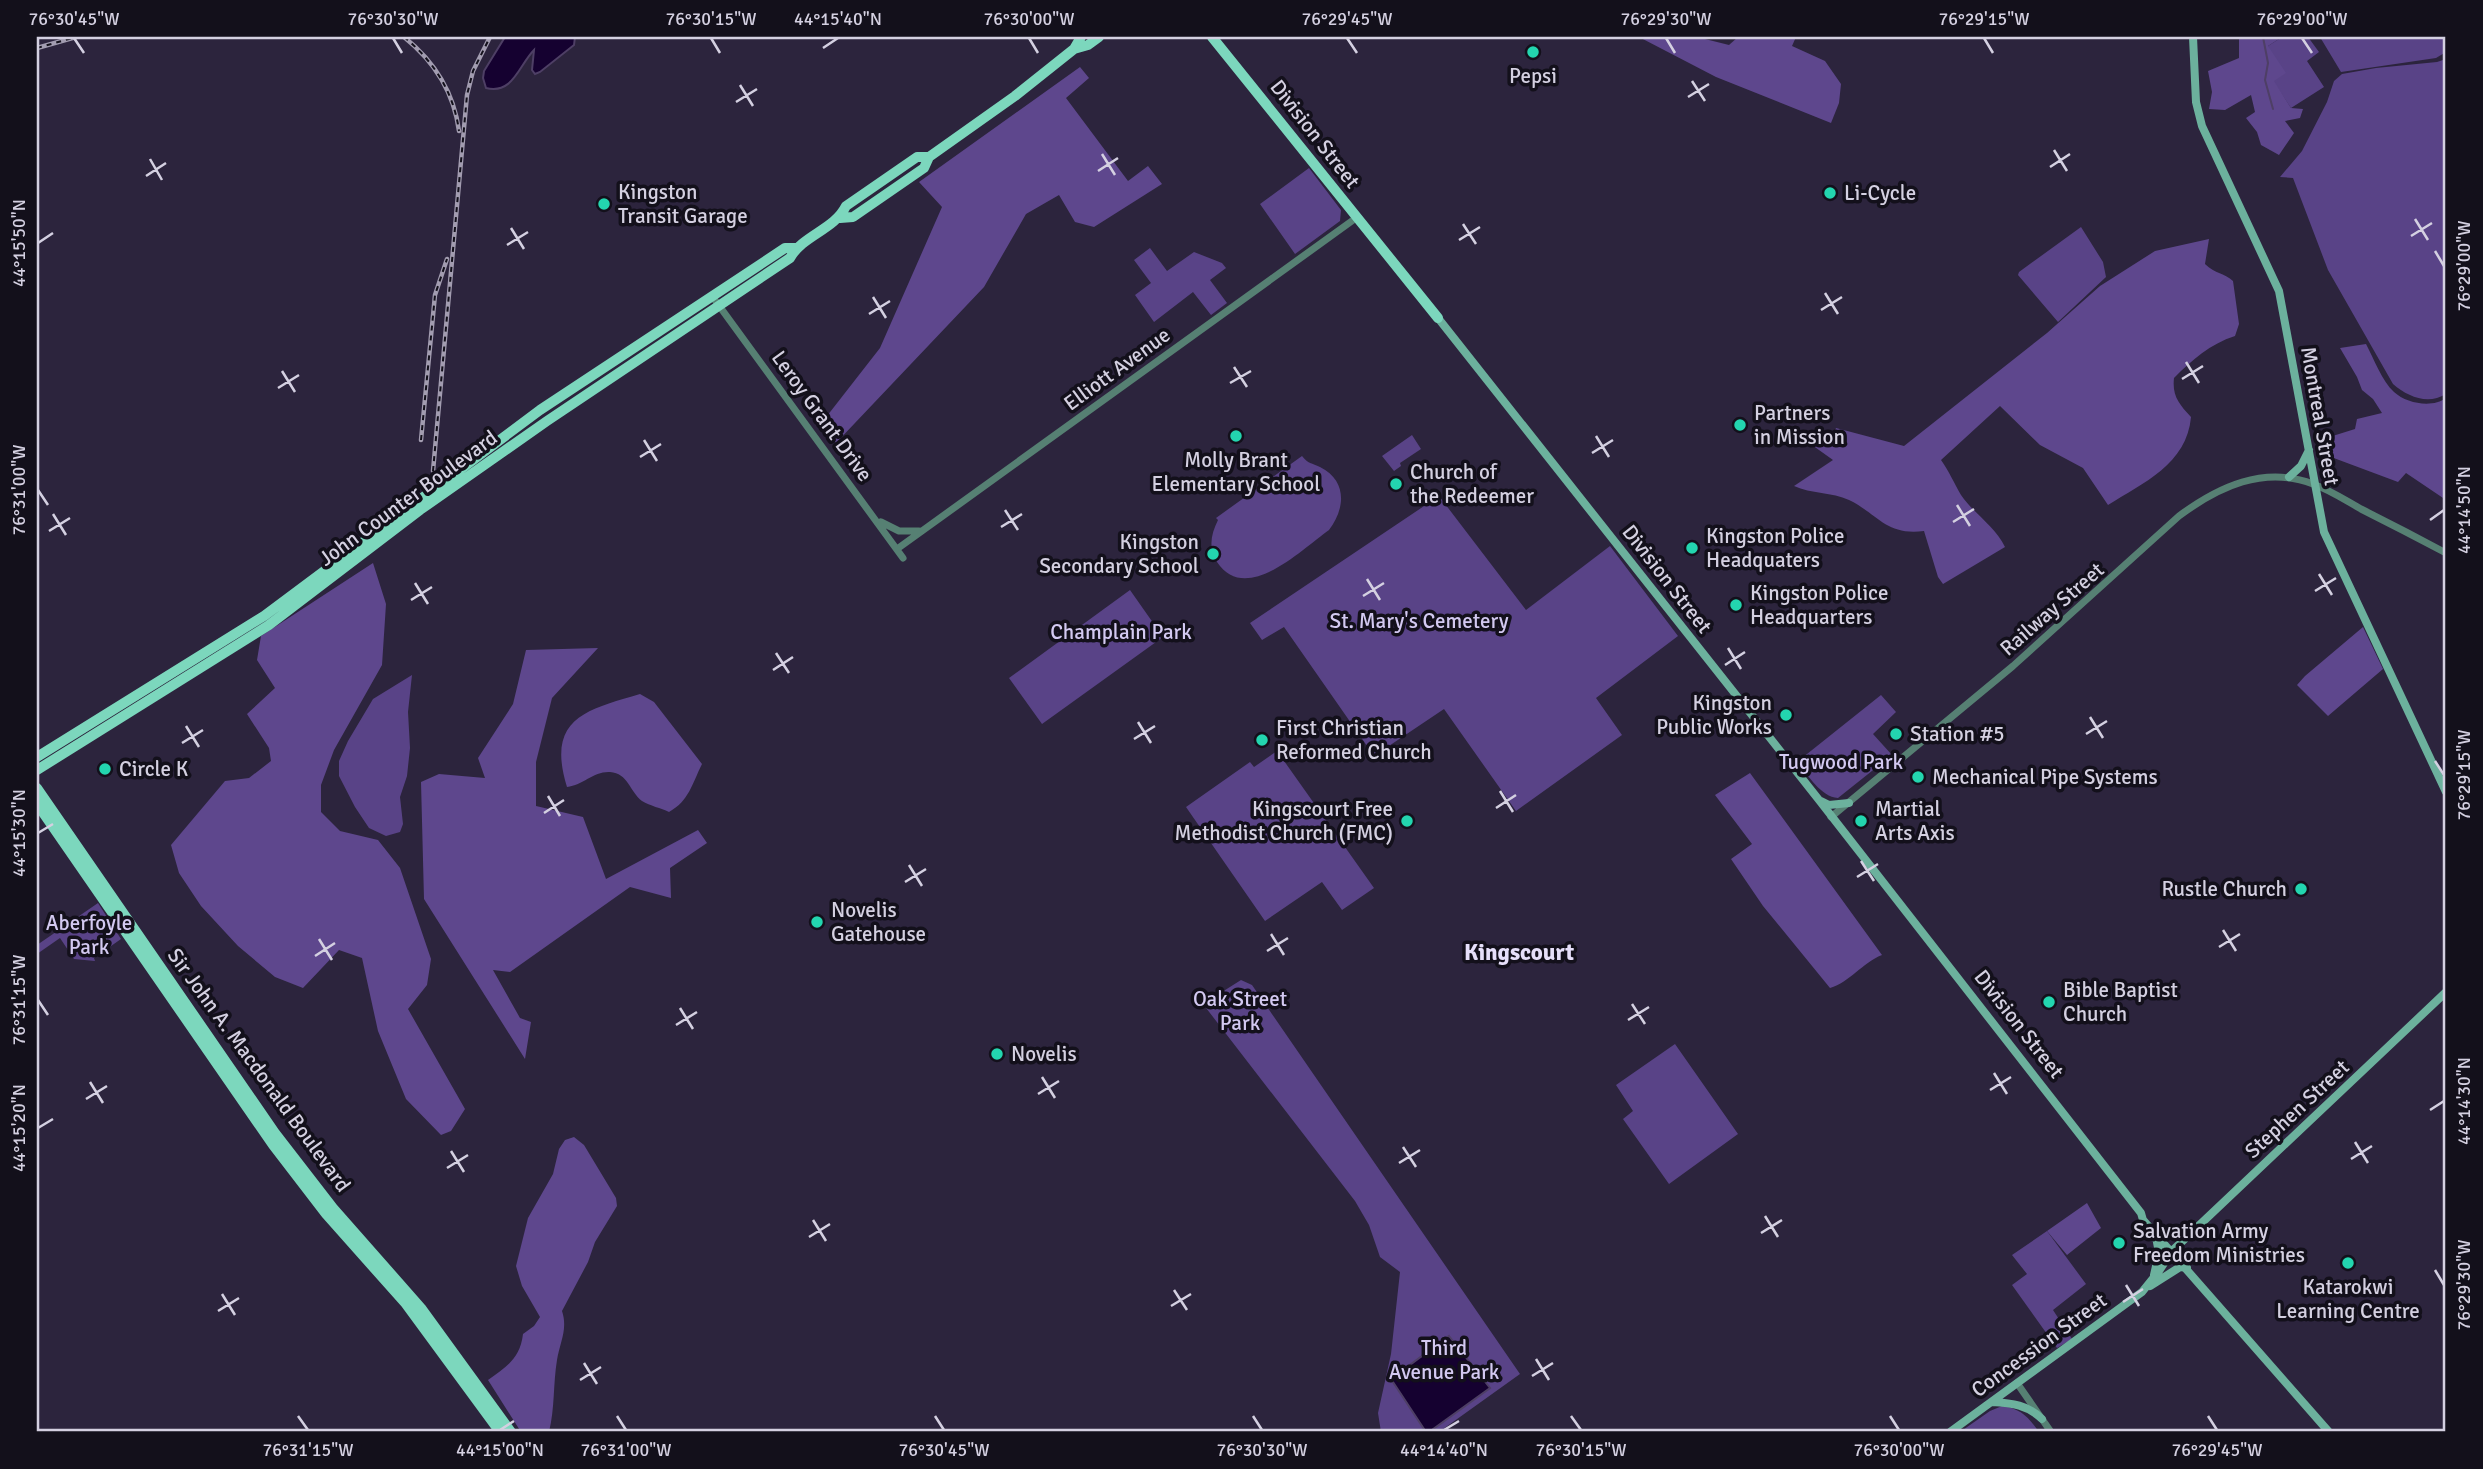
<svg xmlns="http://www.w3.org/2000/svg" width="2483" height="1469" font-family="Signika,sans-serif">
	<rect width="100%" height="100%" fill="#2c243d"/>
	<path fill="#594387" d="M2282,37h26l11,15 -12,9 17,26 -33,21 -18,-27 -5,-35z
		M2320,37h126v15l-10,6 -95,14z
		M2446,59v335c-18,11 -38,3 -53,-10l-65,-114 -35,-92 -13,-1 22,-26 25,-49 7,-21 8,-7 34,-6 61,-6z
		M1309,168l32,42 -1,11 -45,33 -35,-50z
		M2081,227l22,35 3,15 -48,45 -40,-47 1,-3z
		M1150,248l17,23 27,-19 28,11 4,5 -16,12 17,23 -16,12 -18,-23 -39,30 -19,-27 16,-12 -17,-23z
		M1412,435l9,14 -21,14 1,3 -7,5 -12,-15z
		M1302,456c6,8 10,7 18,11 28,14 25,42 9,63 -27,19 -83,76 -112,32 -9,-14 -6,-28 1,-42l-2,-2z
		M1439,496l87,114 84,-64 68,90 -82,62 26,37 -106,76 -72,-102 -70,47 -90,-129 -22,13 -12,-17z
		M1130,590l33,47 -121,87 -33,-46z
		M412,675l-4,37 2,36 -3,28 -7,21 3,27 -3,8 -14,4 -17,-8 -14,-21 -16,-31v-15l9,-20 25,-42z
		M1881,695l15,17 -23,22 19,21 -54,43c-17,-1 -30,-23 -41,-36z
		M1277,751l97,137 -32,22 -20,-28 -57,39 -79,-114 64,-45 4,5z
		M98,903l23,36 -27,19 1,3 -21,-2 -14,-21 -23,16v-9z
		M1241,980l11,5 268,389 -81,58h-19l-3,-2 -5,2h-31l-3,-19 13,-59 9,-82 -20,-15 -11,-32 -14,-24 -152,-197z
		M1675,1044l63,90 -69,50 -46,-65 10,-8 -17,-26z
		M2047,1231l39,53 -33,26 19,29 -15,9 -45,-63 15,-11 -15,-19z
		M2002,1406c20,3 26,11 37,26h-79l30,-21z"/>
	<path fill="#5e478d" d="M1639,37h58l32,8 9,-8h58l-4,9 33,15 16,23 -2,19 -8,20 -115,-46z
		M2239,37h43l-14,9 18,27 -12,8 17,27 12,1 -3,9 -15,3 9,12 -15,22 -18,-10 -4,-13 -11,-14 9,-6 -4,-17 -26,15 -16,-1 3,-17 -4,-21 31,-13z
		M1080,67l9,11 -23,20 62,83 20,-15 14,18 -68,43 -19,-5 -16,-27 -33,19 -42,73 -148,156 -12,-18 3,-9 53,-68 62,-141 -23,-25z
		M2209,239l-4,25c10,10 20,9 28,17l6,43 -4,12c-25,8 -43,24 -61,42 -2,18 5,26 17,39 -4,47 -48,66 -83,88l-25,-37 -43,-23 -40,-39 -59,54c8,11 13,23 20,35 13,19 34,31 44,52l-62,37 -5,-7 -14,-46c-38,5 -46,-17 -75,-31 -17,-8 -38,-6 -55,-14l39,-26 -21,-15 8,-6 11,1 5,-12 68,18 143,-113 53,-47 55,-35z
		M2366,344c8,15 16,37 28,48 13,12 39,16 52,6v102l-40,-27 -8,9 -75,-28v-15l32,-10 2,-10 25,-6 -9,-14 -11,-9 -5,-13 -17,-29z
		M373,563l13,41 -4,61 -48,85 -13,35v27l19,19 38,9 22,28 31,91 -4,26 -19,24 57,100 -14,22 -10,4 -35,-36 -28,-68 -16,-73 -23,-8 -36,38 -28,-11 -37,-31 -37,-40 -22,-33 -8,-28 54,-64 24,-3 22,-17 -2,-13 -22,-34 28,-26 -18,-28 4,-24z
		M2363,627l20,42 -55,47 -31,-31 8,-9z
		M598,648l-46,50 -16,64v44l47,11 23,62 92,-49 9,13 -37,25 1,30 -41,-11 -120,85 -17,-2 27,48 11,4 -6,37 -101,-160 -3,-117 18,-8 46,4 -7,-20 35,-54 13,-54z
		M640,694l14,8 48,62c-10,20 -13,37 -33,48 -8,-4 -19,-6 -27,-11 -12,-9 -14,-28 -32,-29 -16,-1 -27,13 -43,15 -21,-68 18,-77 73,-93z
		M1750,773l132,182c-20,8 -32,27 -52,33l-67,-82 -32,-47 21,-15 -37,-49z
		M574,1137l10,8 32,53 1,8 -22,36 -7,20 -26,49c6,18 -2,31 -5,49 -4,24 -2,48 -8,72h-28l-33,-52c19,-14 32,-21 35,-46l11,-8 6,-9 -18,-31 -6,-20 12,-48 25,-44 6,-25 6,-9z
		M2087,1203l14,25 -34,27 -20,-24z"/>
	<path fill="#150130" stroke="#4e3f65" stroke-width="2" d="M505,37h70l-1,8 -34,27 -5,2 -3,-4 2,-20c-15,15 -21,45 -48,38l-3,-10 1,-7z
		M1449,1336l41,52 -61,44h-3l-35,-53z"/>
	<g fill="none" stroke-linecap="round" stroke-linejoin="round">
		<path stroke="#4e3f65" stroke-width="2" d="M2263,37l5,26 -3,17 8,29"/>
		<path stroke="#568073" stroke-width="7" d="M712,296l191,262
			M881,522l18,9h20
			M897,549l459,-331
			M1831,817l182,-151 166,-150c39,-29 85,-51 134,-32 17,6 32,16 48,25 28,14 57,29 85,44
			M2017,1383l34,49"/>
		<path stroke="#6cb19d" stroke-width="8" d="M2193,37l3,65 6,24 77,165 45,241 122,260
			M1438,318l381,482 322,413 2,7 186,212
			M2289,477l12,-11 8,-16
			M1821,801l8,4 20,-2
			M2154,1275l5,-22 -3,-16
			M2150,1286l30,-19 7,1
			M1992,1402c20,1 36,3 50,17
			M1950,1432l192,-140 17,-21 13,-20 274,-259"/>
		<path stroke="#7cd7bd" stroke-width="10" d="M1212,37l226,281
			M1074,49l7,-12
			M840,218l13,-1 71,-49 5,-11 86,-61 59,-47 14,-4 11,-8
			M37,757l227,-141 276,-206 245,-162h11
			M37,770l232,-145 151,-115 127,-89 243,-163c13,-23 44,-28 56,-52l71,-49h12
			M37,788l238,345 58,75 88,100 90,124
			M37,804l236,341 53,69 80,90 94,128"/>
		<g stroke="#a29cb0" stroke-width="4.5">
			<path id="rail" d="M404,37c30,24 50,56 55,94
				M37,48l39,-11
				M421,440l14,-145 12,-36
				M433,471l34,-376 6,-24 17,-34"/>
		</g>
		<use href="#rail" stroke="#13101b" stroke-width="2" stroke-dasharray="5" stroke-linecap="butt"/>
	</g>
	<path fill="none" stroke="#d4d0e1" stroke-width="2.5" d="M74,38l10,15M393,38l9,15M711,38l9,15M1029,38l9,15M1347,38l10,15M1666,38l9,15M1984,38l9,15M2302,38l10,15M823,48l15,-10M1692,81l13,20M740,85l13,21M1688,97l21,-13M736,102l21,-13M2054,150l13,21M1102,154l13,21M150,159l12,21M2050,167l20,-13M1098,171l20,-13M146,176l20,-13M2415,219l13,21M1463,224l13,20M511,228l13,21M2411,236l21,-13M1459,240l21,-13M38,243l15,-10M507,245l21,-13M2435,251l9,15M1825,293l13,21M873,297l13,21M1821,310l21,-13M869,314l21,-13M2186,362l13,21M1234,367l13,20M282,371l13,21M2182,379l21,-13M1230,383l21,-12M278,388l21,-13M1596,436l13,21M644,440l13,21M1592,453l21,-13M640,457l21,-13M38,490l10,15M1957,505l13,21M1005,510l13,20M53,514l13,21M2430,520l14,-10M1953,522l21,-13M1001,527l21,-13M49,531l21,-13M2319,574l13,21M1367,579l13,21M415,583l13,21M2315,591l21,-13M1363,596l21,-13M411,600l21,-13M1728,648l13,21M776,653l13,20M1725,665l20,-13M773,670l20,-13M2090,717l13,21M1138,722l13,21M186,726l13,21M2086,734l21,-13M1134,739l21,-13M182,743l21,-13M2435,761l9,14M1500,791l13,21M548,796l12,20M1496,808l20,-13M544,813l20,-13M38,833l15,-9M1861,861l13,20M909,865l13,21M1857,877l21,-13M905,882l21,-13M2223,930l13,21M1271,934l13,21M319,939l13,21M2219,947l21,-13M1267,951l21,-13M315,956l20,-13M38,1000l10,15M1632,1004l13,20M680,1008l13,21M1628,1020l21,-13M676,1025l21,-13M1994,1073l13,21M1042,1077l13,21M90,1082l13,21M1990,1090l21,-13M1038,1094l21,-13M86,1099l21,-13M2430,1110l14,-9M38,1128l15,-9M2355,1142l13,21M1403,1147l13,20M451,1151l13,21M2351,1159l21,-13M1399,1163l21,-13M447,1168l21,-13M1765,1216l13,21M813,1220l13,21M1761,1233l21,-13M809,1237l21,-13M2435,1270l9,15M2126,1285l13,21M1174,1290l13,20M222,1294l13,21M2123,1302l20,-13M1171,1306l20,-12M218,1311l21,-13M1536,1359l13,21M584,1363l13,21M1532,1376l21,-13M580,1380l21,-13M298,1416l10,14M617,1416l9,14M935,1416l9,14M1253,1416l9,14M1571,1416l10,14M1890,1416l9,14M2208,1416l9,14M500,1430l14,-9M1444,1430l15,-9"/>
	<g fill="#23d5af" stroke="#13101b" stroke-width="2.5">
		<circle cx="1533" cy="52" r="7"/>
		<circle cx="1830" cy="193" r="7"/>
		<circle cx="604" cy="204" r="7"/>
		<circle cx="1740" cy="425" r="7"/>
		<circle cx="1236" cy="436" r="7"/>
		<circle cx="1396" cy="484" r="7"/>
		<circle cx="1692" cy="548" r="7"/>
		<circle cx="1213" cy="554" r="7"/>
		<circle cx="1736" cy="605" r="7"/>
		<circle cx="1786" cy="715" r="7"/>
		<circle cx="1896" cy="734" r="7"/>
		<circle cx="1262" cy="740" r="7"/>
		<circle cx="105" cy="769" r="7"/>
		<circle cx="1918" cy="777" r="7"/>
		<circle cx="1407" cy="821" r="7"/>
		<circle cx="1861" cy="821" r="7"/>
		<circle cx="2301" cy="889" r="7"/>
		<circle cx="817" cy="922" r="7"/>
		<circle cx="2049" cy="1002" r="7"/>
		<circle cx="997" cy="1054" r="7"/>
		<circle cx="2119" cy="1243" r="7"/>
		<circle cx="2348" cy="1263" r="7"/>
	</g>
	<g text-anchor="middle" stroke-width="7" stroke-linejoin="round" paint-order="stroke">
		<g font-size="21" fill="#d4d0e1" stroke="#13101b" text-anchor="start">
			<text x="1533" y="83" text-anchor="middle">Pepsi</text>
			<text x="618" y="199">Kingston<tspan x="618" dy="24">Transit Garage</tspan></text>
			<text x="1844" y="200">Li-Cycle</text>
			<text x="1754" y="420">Partners<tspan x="1754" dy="24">in Mission</tspan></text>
			<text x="1236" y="467" text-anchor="middle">Molly Brant<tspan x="1236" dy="24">Elementary School</tspan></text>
			<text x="1410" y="479">Church of<tspan x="1410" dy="24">the Redeemer</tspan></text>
			<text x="1706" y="543">Kingston Police<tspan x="1706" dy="24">Headquaters</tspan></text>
			<text x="1199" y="549" text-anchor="end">Kingston<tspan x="1199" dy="24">Secondary School</tspan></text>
			<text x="1750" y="600">Kingston Police<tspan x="1750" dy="24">Headquarters</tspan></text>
			<text x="1772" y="710" text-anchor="end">Kingston<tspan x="1772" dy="24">Public Works</tspan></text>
			<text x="1276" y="735">First Christian<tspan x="1276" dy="24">Reformed Church</tspan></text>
			<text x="1910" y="741">Station #5</text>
			<text x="119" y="776">Circle K</text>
			<text x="1932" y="784">Mechanical Pipe Systems</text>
			<text x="1393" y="816" text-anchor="end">Kingscourt Free<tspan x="1393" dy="24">Methodist Church (FMC)</tspan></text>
			<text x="1875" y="816">Martial<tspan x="1875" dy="24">Arts Axis</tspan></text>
			<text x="2287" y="896" text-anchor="end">Rustle Church</text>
			<text x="831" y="917">Novelis<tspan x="831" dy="24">Gatehouse</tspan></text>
			<text x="2063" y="997">Bible Baptist<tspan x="2063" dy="24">Church</tspan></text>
			<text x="1011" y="1061">Novelis</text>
			<text x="2133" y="1238">Salvation Army<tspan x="2133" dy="24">Freedom Ministries</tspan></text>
			<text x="2348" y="1294" text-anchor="middle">Katarokwi<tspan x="2348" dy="24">Learning Centre</tspan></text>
		</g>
		<g font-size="21" fill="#d4d0e1" stroke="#13101b">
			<text transform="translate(1315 134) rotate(52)" y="7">Division Street</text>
			<text transform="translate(1117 369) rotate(-36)" y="7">Elliott Avenue</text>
			<text transform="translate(822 416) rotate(54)" y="7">Leroy Grant Drive</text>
			<text transform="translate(2320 416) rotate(80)" y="7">Montreal Street</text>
			<text transform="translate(408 498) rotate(-36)" y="7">John Counter Boulevard</text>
			<text transform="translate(1667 579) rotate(52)" y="7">Division Street</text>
			<text transform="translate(2052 609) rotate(-41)" y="7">Railway Street</text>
			<text transform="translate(2019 1024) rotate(52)" y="7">Division Street</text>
			<text transform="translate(259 1070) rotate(54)" y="7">Sir John A. Macdonald Boulevard</text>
			<text transform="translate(2297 1109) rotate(-43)" y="7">Stephen Street</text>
			<text transform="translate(2039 1345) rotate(-36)" y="7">Concession Street</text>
		</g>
		<g font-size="21" fill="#d3c9f1" stroke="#13101b">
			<text x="1419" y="628">St. Mary's Cemetery</text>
			<text x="1121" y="639">Champlain Park</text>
			<text x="1841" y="769">Tugwood Park</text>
			<text x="89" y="930">Aberfoyle<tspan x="89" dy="24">Park</tspan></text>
			<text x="1240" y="1006">Oak Street<tspan x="1240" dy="24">Park</tspan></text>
			<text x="1444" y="1355">Third<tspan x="1444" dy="24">Avenue Park</tspan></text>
		</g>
		<g font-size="23" font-weight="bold" fill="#e6dffa" stroke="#13101b">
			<text x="1519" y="960">Kingscourt</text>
		</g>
	</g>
	<rect width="2483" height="1469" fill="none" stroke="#13101b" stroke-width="77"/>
	<rect x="38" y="38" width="2406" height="1392" fill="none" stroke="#d4d0e1" stroke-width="2.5"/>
	<g font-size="18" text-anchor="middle" fill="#d4d0e1">
		<text x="74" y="25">76°30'45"W</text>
		<text x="393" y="25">76°30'30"W</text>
		<text x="711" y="25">76°30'15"W</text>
		<text x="838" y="25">44°15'40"N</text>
		<text x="1029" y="25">76°30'00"W</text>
		<text x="1347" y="25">76°29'45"W</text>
		<text x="1666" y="25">76°29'30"W</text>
		<text x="1984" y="25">76°29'15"W</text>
		<text x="2302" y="25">76°29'00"W</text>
		<text transform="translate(19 243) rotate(-90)" y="6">44°15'50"N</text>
		<text transform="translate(2464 266) rotate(-90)" y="6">76°29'00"W</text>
		<text transform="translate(19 490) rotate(-90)" y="6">76°31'00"W</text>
		<text transform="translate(2464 510) rotate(-90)" y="6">44°14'50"N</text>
		<text transform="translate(2464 775) rotate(-90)" y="6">76°29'15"W</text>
		<text transform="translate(19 833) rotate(-90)" y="6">44°15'30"N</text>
		<text transform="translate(19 1000) rotate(-90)" y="6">76°31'15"W</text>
		<text transform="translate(2464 1101) rotate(-90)" y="6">44°14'30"N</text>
		<text transform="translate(19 1128) rotate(-90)" y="6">44°15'20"N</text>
		<text transform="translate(2464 1285) rotate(-90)" y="6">76°29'30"W</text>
		<text x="308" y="1456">76°31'15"W</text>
		<text x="500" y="1456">44°15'00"N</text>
		<text x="626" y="1456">76°31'00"W</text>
		<text x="944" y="1456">76°30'45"W</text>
		<text x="1262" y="1456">76°30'30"W</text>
		<text x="1444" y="1456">44°14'40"N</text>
		<text x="1581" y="1456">76°30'15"W</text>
		<text x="1899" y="1456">76°30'00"W</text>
		<text x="2217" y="1456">76°29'45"W</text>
	</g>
</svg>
